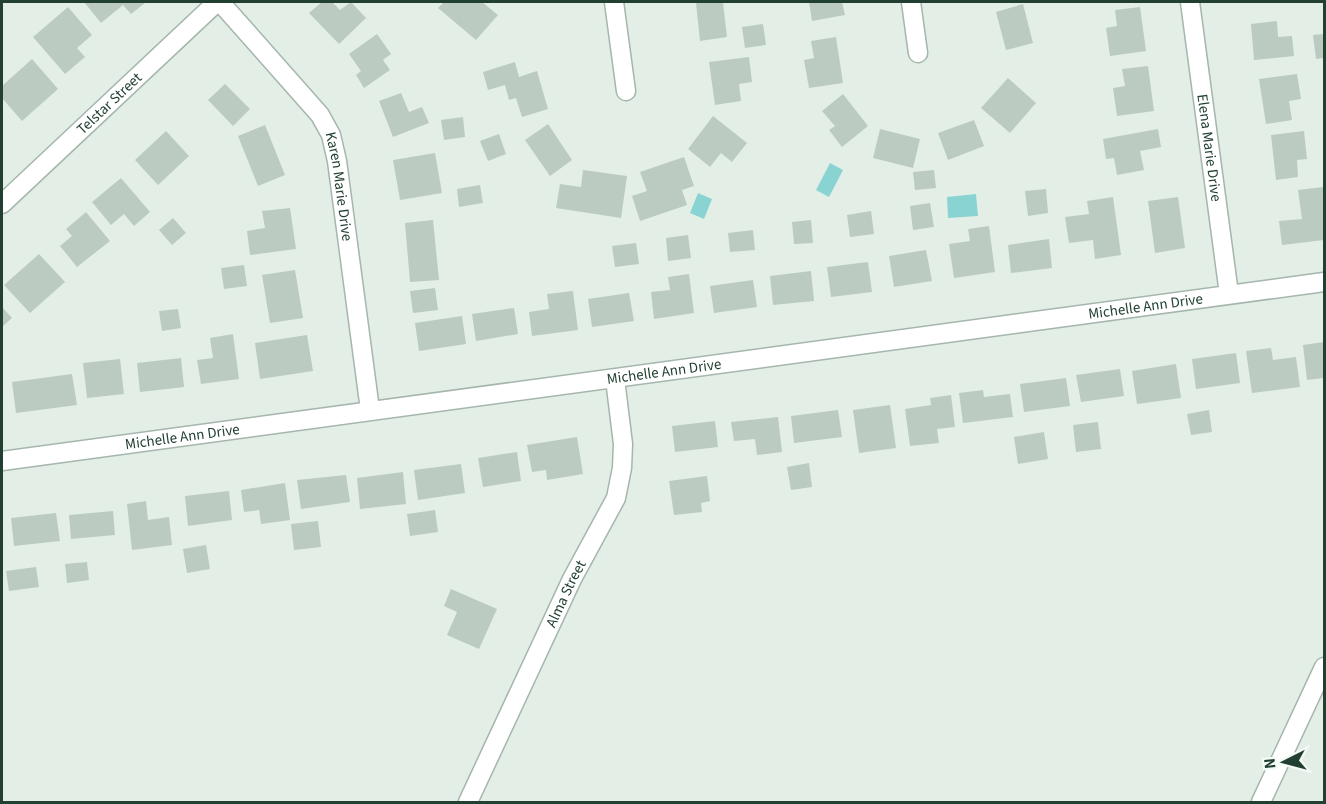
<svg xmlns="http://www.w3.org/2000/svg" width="1326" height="804" font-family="'Source Sans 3',sans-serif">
	<rect width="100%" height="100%" fill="#e3eee7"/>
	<path fill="#89d4d2" d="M830,163l13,7 -14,27 -13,-7z
		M698,193l14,6 -8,20 -14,-6z
		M976,194l2,22 -30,2 -1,-21z"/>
	<path fill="#bbcbc2" d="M84,2h60l1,1 -14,11 -8,-9 -22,18z
		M322,2h10l8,8 11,-8 15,16 -27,26 -30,-31z
		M444,2h38l16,13 -22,25 -38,-32z
		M723,2l4,35 -27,4 -4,-38z
		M809,2h33l3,13 -33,6z
		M1023,4l10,39 -27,7 -10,-38z
		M68,7l24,28 -15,13 8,9 -20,17 -32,-37z
		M1140,7l6,44 -36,5 -4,-28 11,-2 -2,-16z
		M1277,21l1,16 14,-1 2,20 -40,4 -3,-36z
		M763,24l3,21 -21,3 -3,-21z
		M377,34l14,20 -8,6 7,10 -26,18 -8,-13 5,-4 -12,-17z
		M1324,34v24l-8,1 -3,-24z
		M836,37l7,46 -34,5 -5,-28 10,-2 -3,-17z
		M749,57l3,25 -13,2 2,17 -26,4 -6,-43z
		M32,59l26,30 -36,32 -20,-23v-12z
		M515,62l4,15 18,-6 11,38 -26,8 -6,-19 -7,2 -4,-15 -17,5 -5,-18z
		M1148,66l6,45 -37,5 -4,-28 12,-2 -3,-17z
		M1297,74l4,25 -12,2 3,19 -26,4 -7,-45z
		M1008,78l28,25 -26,30 -29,-25z
		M225,84l25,25 -17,17 -25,-26z
		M401,93l8,19 13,-5 7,16 -36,14 -14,-36z
		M843,94l25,32 -26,21 -13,-17 6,-4 -13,-15z
		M713,116l34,27 -15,19 -11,-9 -11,14 -22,-18z
		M463,117l2,20 -21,3 -3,-20z
		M974,120l10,26 -36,14 -10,-27z
		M548,124l24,36 -22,16 -25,-36z
		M265,125l20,50 -27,11 -20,-50z
		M880,129l40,10 -7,29 -40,-10z
		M1158,129l3,18 -21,4 4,19 -27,5 -3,-17 -8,1 -3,-20z
		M166,131l23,25 -31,29 -23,-25z
		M1304,131l3,28 -10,1 1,17 -22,3 -5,-45z
		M499,134l7,20 -18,7 -8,-20z
		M435,153l7,40 -42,7 -7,-40z
		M684,157l10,29 -12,4 5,15 -47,16 -8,-25 15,-5 -7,-19z
		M583,170l44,6 -6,42 -65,-10 4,-24 21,3z
		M934,170l2,18 -21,2 -2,-18z
		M121,178l29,34 -16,14 -10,-12 -13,11 -19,-23z
		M480,185l3,18 -24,4 -2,-18z
		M1323,187l1,53 -42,5 -3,-24 23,-2 -4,-29z
		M1046,189l2,24 -20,3 -3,-25z
		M1113,197l8,58 -26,4 -2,-19 -24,3 -4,-26 24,-3 -2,-13z
		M1178,197l7,51 -30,5 -7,-52z
		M930,203l4,24 -21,3 -3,-24z
		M290,208l6,41 -46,6 -3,-24 18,-3 -3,-17z
		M871,211l3,23 -24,3 -3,-22z
		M86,212l24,29 -33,26 -17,-21 12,-10 -6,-7z
		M173,218l13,15 -14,12 -13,-15z
		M433,220l6,60 -29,2 -5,-59z
		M811,220l2,23 -19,1 -2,-22z
		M989,226l6,46 -41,6 -5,-34 21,-3 -2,-12z
		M753,230l2,20 -25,2 -2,-19z
		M688,235l3,23 -23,3 -2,-23z
		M1049,239l3,29 -41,5 -3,-28z
		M636,243l3,21 -24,3 -3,-21z
		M926,250l6,31 -38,6 -5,-31z
		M39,254l26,28 -35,31 -26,-28z
		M868,262l4,30 -41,5 -4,-30z
		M244,265l3,21 -23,3 -3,-21z
		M295,270l8,48 -33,5 -8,-48z
		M811,271l3,30 -41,4 -3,-29z
		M689,274l5,39 -40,6 -3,-27 19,-2 -2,-13z
		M753,280l4,27 -43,6 -4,-27z
		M435,288l3,22 -25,3 -3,-22z
		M573,291l5,39 -46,6 -3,-24 20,-3 -2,-15z
		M629,293l5,28 -42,6 -4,-28z
		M2,307l10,11 -10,9z
		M514,308l4,26 -42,7 -4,-27z
		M178,309l3,19 -19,3 -3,-20z
		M462,316l4,28 -47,7 -4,-28z
		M233,334l6,45 -38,5 -4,-24 16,-2 -3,-20z
		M307,335l6,36 -53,8 -5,-36z
		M1324,342v36l-17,2 -4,-35z
		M1271,348l2,12 23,-3 4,30 -48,6 -6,-42z
		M1236,353l4,30 -44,6 -4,-30z
		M181,358l3,29 -44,5 -3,-29z
		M120,359l4,35 -37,4 -4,-35z
		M1176,364l5,34 -44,6 -5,-33z
		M1120,369l4,27 -43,6 -5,-27z
		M72,374l5,31 -61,8 -4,-31z
		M1066,378l4,28 -46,6 -4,-28z
		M983,390l1,7 26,-3 3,23 -50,6 -4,-30z
		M951,395l4,32 -18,2 2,14 -29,3 -5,-37 26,-4 -1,-7z
		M890,405l6,43 -37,5 -6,-43z
		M838,410l4,27 -48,6 -3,-27z
		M1209,410l3,22 -21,3 -4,-21z
		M778,417l4,35 -25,3 -2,-16 -21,2 -3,-19z
		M715,421l3,26 -43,5 -3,-26z
		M1098,422l3,27 -25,3 -3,-27z
		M1044,432l4,27 -30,5 -4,-27z
		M577,437l6,37 -36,6 -1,-10 -14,2 -5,-27z
		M517,452l4,29 -38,6 -5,-29z
		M809,463l3,24 -21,3 -4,-23z
		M461,464l4,29 -47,7 -4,-30z
		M403,472l3,32 -46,5 -3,-31z
		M346,475l4,27 -49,7 -4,-29z
		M707,476l3,25 -9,2 1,9 -28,3 -5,-34z
		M285,483l5,37 -29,4 -2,-14 -15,2 -3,-22z
		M229,491l3,29 -44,6 -3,-30z
		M146,501l2,19 21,-3 3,28 -40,5 -5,-46z
		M435,510l3,22 -28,4 -3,-22z
		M113,511l2,24 -44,4 -2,-24z
		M56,513l4,28 -46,5 -3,-28z
		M318,521l3,26 -27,3 -3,-26z
		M206,545l4,24 -23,4 -4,-24z
		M87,562l2,18 -22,3 -2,-19z
		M36,567l3,20 -30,4 -3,-20z
		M451,589l46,20 -18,40 -32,-14 10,-23 -13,-6z"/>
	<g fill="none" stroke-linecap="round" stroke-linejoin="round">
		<g stroke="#a5b6ad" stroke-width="21">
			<g id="street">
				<path id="s1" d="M220,2l100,113 11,20 6,26 33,249"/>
				<path d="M614,2l12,89"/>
				<path d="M911,2l7,51"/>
				<path id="s2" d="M1190,2l39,292"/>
				<path id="s3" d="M2,204l215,-202"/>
				<path id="s4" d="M2,461l1322,-179"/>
				<path id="s5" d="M468,802l104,-223 44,-81 6,-30 1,-24 -8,-65"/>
				<path d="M1261,802l63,-135"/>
			</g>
		</g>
		<use href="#street" stroke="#fff" stroke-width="18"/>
	</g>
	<g text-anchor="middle" stroke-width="4.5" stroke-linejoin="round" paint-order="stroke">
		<g font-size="15" fill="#224032" stroke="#f4faf6">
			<text dy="5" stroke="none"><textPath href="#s3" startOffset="147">Telstar Street</textPath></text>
			<text dy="5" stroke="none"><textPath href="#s2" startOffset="147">Elena Marie Drive</textPath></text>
			<text dy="5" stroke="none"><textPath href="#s1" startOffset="226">Karen Marie Drive</textPath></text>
			<text dy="5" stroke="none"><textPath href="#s4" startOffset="1154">Michelle Ann Drive</textPath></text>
			<text dy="5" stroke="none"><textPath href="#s4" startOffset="668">Michelle Ann Drive</textPath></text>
			<text dy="5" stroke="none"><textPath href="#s4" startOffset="182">Michelle Ann Drive</textPath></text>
			<text dy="5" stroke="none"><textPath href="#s5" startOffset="230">Alma Street</textPath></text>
		</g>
	</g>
	<rect width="1326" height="804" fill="none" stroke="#224032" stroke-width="6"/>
	<g transform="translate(1284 762) rotate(264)" stroke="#f4faf6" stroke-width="4.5" paint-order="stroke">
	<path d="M0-4.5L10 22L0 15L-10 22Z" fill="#224032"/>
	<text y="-9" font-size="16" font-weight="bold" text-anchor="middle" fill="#224032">N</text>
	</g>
</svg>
